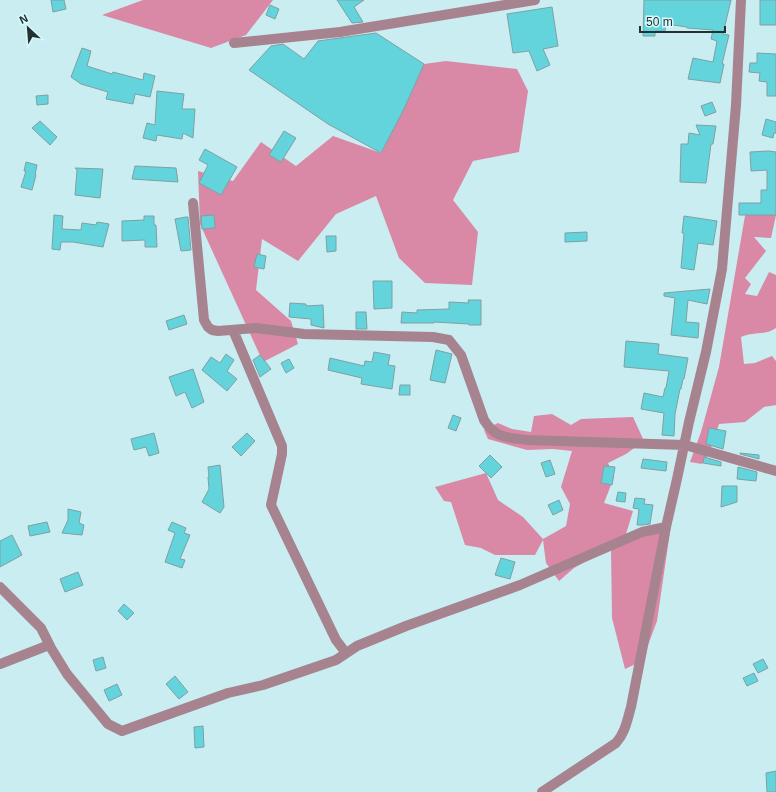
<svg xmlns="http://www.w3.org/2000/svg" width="776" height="792" font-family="Arial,sans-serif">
	<rect width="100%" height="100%" fill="#c9edf0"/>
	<path fill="#d989a5" d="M143,0h130l-27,35 -35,13 -109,-33z
		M446,61l71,8 11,22 -9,61 -46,9 -20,39 25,32 -6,53 -47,-2 -26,-25 -23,-62 -40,18 -38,47 -36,-22 -6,51 35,31 7,23 -35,18 -63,-138 -2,-53 35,10 28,-39 35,24 37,-30 48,17 43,-89z
		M746,210l30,5 -5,23 -17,-1 12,14 -21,27 6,6 -6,10 12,2 12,-24 7,3v53c-11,8 -23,3 -35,9l3,27 11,-1 17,-7 4,5v44l-12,2 -19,15 -26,2 -10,30 -7,10 -12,-2 11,-30 18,-65z
		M552,414l19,11 10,-6 52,-2 11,24 -18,13 -18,9 6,14 -10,26 29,8 -7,23 -27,20 -25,14 -15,13 -13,-18 -3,-23 -8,15h-40l-14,-7 -16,-3 -14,-43 -7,-1 -9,-14 51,-14 12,27 25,17 20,22 23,-13 4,-22 -9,-17 11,-36 -19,-2 -26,1 -39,-11 -4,-9 14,-7 14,6 19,3 3,-16z
		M671,525l-14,96 -15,40 -17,8 -13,-51 -1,-69z"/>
	<path fill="#64d4dc" stroke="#7ea0a3" d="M51,0h13l2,9 -13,3z
		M337,0h27l-10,7 9,15 -11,1z
		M644,0h87l-8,34 6,1 -7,29h2l-4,19 -32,-4 5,-21 20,4 4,-21 -6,-2 2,-9 -26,-2v-1l-21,-3 -1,7h-10v5h-12z
		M760,0h16v25h-16z
		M270,5l9,4 -4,10 -9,-4z
		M552,7l6,39 -15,3 7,16 -13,6 -8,-20 -16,2 -6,-39z
		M376,33l48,31 -20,45 -23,44 -53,-29 -79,-54 22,-24 12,-2 21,15 14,-18z
		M82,48l9,3 -4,15 25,8 1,-2 30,8 1,-7 11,3 -5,21 -15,-3 -2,10 -27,-5 2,-7 -27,-8 -10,-7z
		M757,53l19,1v42h-9v-14l-8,-1 1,-8 -11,-1 1,-9h7z
		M157,91l27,3 -2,15h13l-2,29 -10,-5 -1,6 -25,-4 -1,6 -13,-3 4,-15 8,2z
		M48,95v9l-11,1 -1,-9z
		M712,102l4,10 -11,4 -4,-10z
		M766,119l10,3v11h-2l-1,5 -11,-3z
		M40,121l17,16 -7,8 -18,-17z
		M696,125l20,1 -3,18h-2l-5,39 -26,-1 1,-38h7l1,-11 11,2z
		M284,131l12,7 -15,24 -12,-7z
		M205,149l32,18 -16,28 -22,-12 9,-18 -9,-5z
		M769,151l7,1v63h-37v-12h22v-13h6v-20l-16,1 -1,-19z
		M26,162l11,3 -2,10h1l-4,15 -11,-3 5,-16h-2z
		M135,166l41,2 2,14 -46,-3z
		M75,168l28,1 -3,29 -25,-3 2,-25z
		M54,215l9,1 -1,13 19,1 1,-7 14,2 1,-3 12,2 -6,23 -30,-5h-12l-1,8 -8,-1z
		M214,215l1,13 -13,1 -1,-13z
		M144,216h10v9h2l1,22h-12v-7l-23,1v-20l22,-1z
		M684,216l33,5 -4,24 -15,-2 -4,27 -13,-2 3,-35h-2z
		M186,217h2l3,33 -10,1 -6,-32z
		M587,232v9l-22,1v-9z
		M326,236h10v15l-9,1z
		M257,254l9,2 -2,13 -10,-2z
		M373,281h19v27l-18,1z
		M710,289l-3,15 -19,-4 -2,22 13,1 -1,15 -27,-3 4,-37 -11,-2v-3z
		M468,300h13v25h-12v-1l-35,-2v1h-33l1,-11 15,1v-3l32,-1v-7l20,1z
		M290,303l16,1v2l17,-1 1,23 -13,-3v-6l-22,-2z
		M356,312h10l1,17h-11z
		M184,315l3,9 -18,6 -3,-9z
		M626,341l33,3 -1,10 30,4 -4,21h-1l-2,10h-1l-5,25 -1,22 -12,-1 2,-22 -23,-4 3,-16 19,4 2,-9h1l3,-17 -45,-4z
		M436,350l16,4 -7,29 -15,-3z
		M374,352l16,3 -2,10 7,1 -3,23 -31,-5 1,-6 -34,-8 2,-12 34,8 1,-5 7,1z
		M226,354l8,6 -7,11 10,8 -10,12 -25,-21 9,-13 9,6z
		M260,355l11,14 -11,8 -7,-17z
		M289,359l5,9 -8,5 -5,-10z
		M193,369l11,33 -12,6 -7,-16 -9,4 -7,-19z
		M400,385h10v10h-11z
		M453,415l8,3 -5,13 -8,-3z
		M709,428l17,3 -3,18 -17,-5z
		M154,433l5,20 -10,3 -3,-9 -12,3 -3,-11z
		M247,433l8,8 -14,15 -9,-9z
		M740,453l19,2v4l-19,-5z
		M490,455l12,12 -11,11 -12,-12z
		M704,457l17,5v4l-18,-3z
		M643,459l24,3 -1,9 -25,-3z
		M550,460l5,14 -9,3 -5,-14z
		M220,465l4,42 -4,6 -18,-11 7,-13 -1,-12h1l-1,-10z
		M604,466l11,1 -3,18 -11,-2z
		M738,467l19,5 -1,9 -19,-2z
		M722,486h15v16l-16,5z
		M618,492l8,1 -1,9 -9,-1z
		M635,498l10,1 -1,5 9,1 -3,19 -8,1h-5l2,-16 -6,-1z
		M559,500l4,10 -10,5 -5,-10z
		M68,509l13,3 -2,11 5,2 -2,10 -20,-2 6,-13z
		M47,522l3,10 -20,4 -2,-10z
		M172,522l14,6 -2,5 6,2 -10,24 5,1 -3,8 -17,-6 10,-29 -7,-3z
		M12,535l10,20 -22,12v-26z
		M501,558l14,4 -5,17 -15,-4z
		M78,572l5,13 -18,7 -5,-13z
		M124,604l10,9 -7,7 -9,-9z
		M103,657l3,11 -10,3 -3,-11z
		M763,659l5,9 -10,5 -5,-9z
		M754,673l4,8 -11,5 -4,-8z
		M175,676l13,16 -9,7 -13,-15z
		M117,684l5,11 -13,6 -5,-11z
		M203,726l1,21 -9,1 -1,-21z
		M776,771v21h-9l-1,-19z"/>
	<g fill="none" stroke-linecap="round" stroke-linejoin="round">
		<path stroke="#a6838e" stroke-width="10" d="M234,43l106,-11 195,-32
			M193,203l11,117 4,7 4,3 6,1 38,-3 48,6 129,3 16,3 12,15 23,65c12,19 23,17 43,20l158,5 91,26
			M233,330l49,116v8l-11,51 65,135 10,13
			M0,587l41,41 10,20 16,26 41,50 14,7 106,-38 35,-8 73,-25 21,-14 49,-20 114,-41 122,-53 24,-5
			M0,664l49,-19
			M542,792l74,-49c9,-10 11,-22 15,-36l35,-180 11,-48 12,-57 17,-70 16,-83 14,-164 5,-105"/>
	</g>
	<g transform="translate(28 28) rotate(334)" stroke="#d6fafd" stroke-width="3" paint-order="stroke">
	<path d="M0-3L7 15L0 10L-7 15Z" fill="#233133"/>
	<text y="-6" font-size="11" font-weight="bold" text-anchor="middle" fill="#233133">N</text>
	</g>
	<path d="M640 26v6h85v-6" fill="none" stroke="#233133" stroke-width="2"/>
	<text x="646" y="26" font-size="12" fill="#233133" stroke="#d6fafd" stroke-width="3" paint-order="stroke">50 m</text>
</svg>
